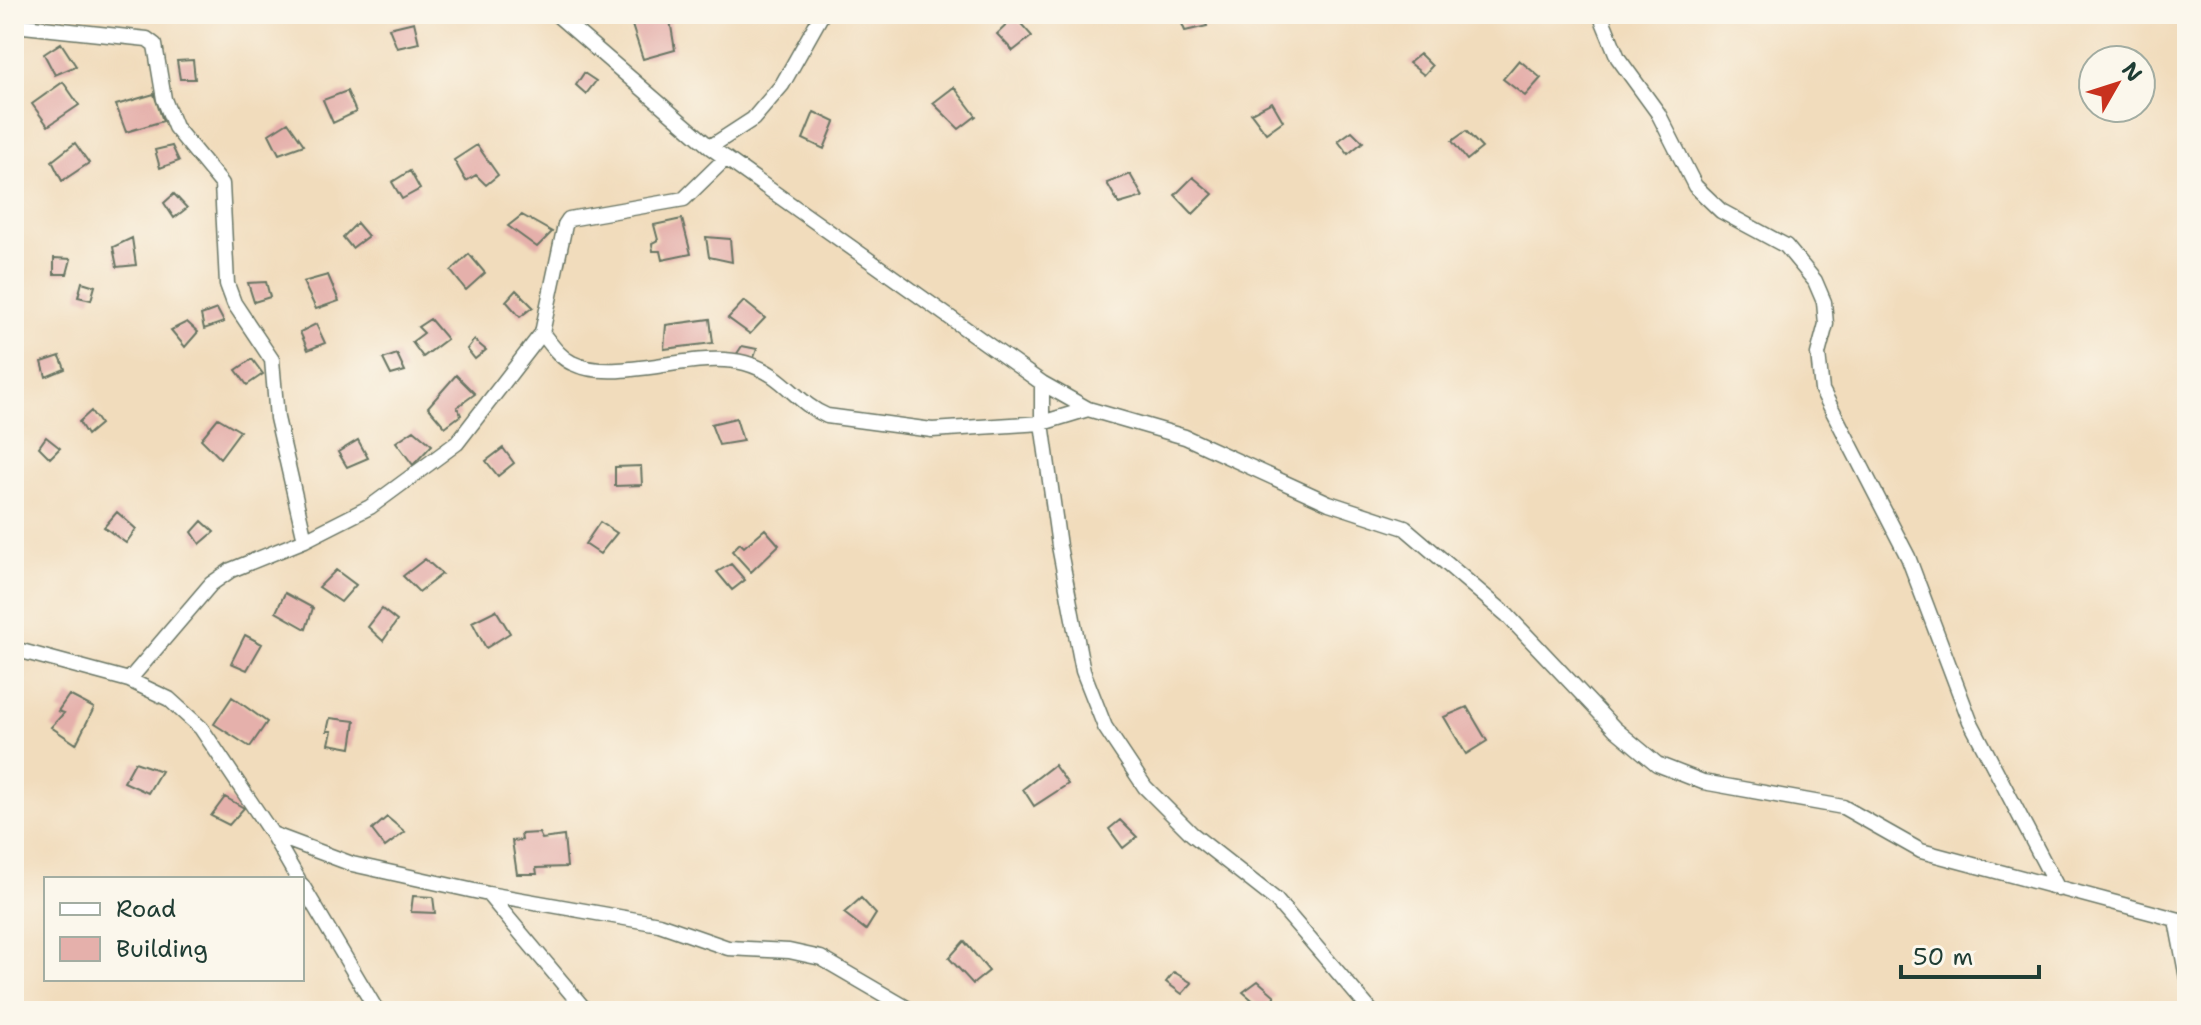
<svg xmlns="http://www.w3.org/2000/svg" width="2201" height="1025" font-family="'Shantell Sans',sans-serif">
	<rect width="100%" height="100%" fill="#fbf7ec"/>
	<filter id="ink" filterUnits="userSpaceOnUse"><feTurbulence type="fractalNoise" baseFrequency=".0125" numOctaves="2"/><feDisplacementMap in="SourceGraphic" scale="16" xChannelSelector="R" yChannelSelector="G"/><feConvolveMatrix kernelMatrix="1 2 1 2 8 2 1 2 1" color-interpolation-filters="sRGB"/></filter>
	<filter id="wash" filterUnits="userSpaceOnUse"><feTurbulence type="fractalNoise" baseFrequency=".006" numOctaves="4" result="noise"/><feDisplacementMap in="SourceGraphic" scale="32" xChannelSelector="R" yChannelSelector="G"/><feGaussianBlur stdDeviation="1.8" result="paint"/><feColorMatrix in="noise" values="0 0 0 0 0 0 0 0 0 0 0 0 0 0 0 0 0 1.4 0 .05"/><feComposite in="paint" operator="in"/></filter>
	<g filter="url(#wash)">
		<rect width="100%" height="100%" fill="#f1dcbc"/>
		<g id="blocks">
			<path fill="#e5b0ab" d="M638,14h31l6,36 -32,9 -14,-43z
				M1178,14h25l4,12 -22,5z
				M1402,14h22v1l-20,5z
				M1015,17l17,19 -19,15 -16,-17z
				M414,22l5,21 -22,5 -8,-20z
				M61,43l15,23 -21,9 -11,-21z
				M1420,54l12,12 -8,9 -15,-12z
				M193,60l2,19h-15l-3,-18z
				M1519,60l22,18 -16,18 -22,-17z
				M584,73l12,8 -10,13 -10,-9z
				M63,82l16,23 -31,21 -16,-22z
				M954,87l22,29 -17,13 -26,-26z
				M347,91l9,21 -23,11 -10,-23z
				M154,94l9,27 -37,11 -10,-27z
				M1272,102l11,19 -17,12 -15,-20z
				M814,112l21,10 -11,27 -21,-10z
				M288,122l16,23 -25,9 -10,-20z
				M1352,131l11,11 -15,12 -10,-13z
				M1466,131l16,17 -15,12 -15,-19z
				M75,143l14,20 -27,18 -10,-20z
				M477,145l21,30 -12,10 -10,-10 -10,6 -12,-21z
				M172,146l7,15 -19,7 -5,-18z
				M410,171l10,18 -18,10 -10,-17z
				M1130,174l13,23 -24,7 -12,-21z
				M1193,177l20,17 -20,20 -18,-19z
				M174,194l13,14 -13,10 -10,-15z
				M522,215l30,17 -15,15 -29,-21z
				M682,219l9,35 -29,6 -2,-9h-7l-1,-8 6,-3 -4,-15z
				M357,223l11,13 -16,12 -9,-11z
				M706,237l24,2 2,23 -23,-5z
				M132,238l4,27 -19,2 -4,-20z
				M469,254l16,19 -19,17 -15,-19z
				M54,258l17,1 -4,15h-13z
				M328,275l11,26 -23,8 -13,-27z
				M82,282l13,4 -4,14 -13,-3z
				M266,282l4,15 -16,5 -6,-19z
				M516,290l17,17 -13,10 -14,-16z
				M744,301l21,17 -15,16 -22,-16z
				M217,309l7,13 -20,7 -3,-14z
				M430,319l17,20 -24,18 -11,-15 12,-9 -6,-6z
				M710,319l3,24 -49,6 2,-24z
				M187,322l11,10 -13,15 -14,-17z
				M316,324l9,19 -17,7 -8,-18z
				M474,340l12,10 -11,9 -8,-10z
				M742,346l15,3 -5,14 -16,-8z
				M397,354l8,17 -14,4 -8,-16z
				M60,356l5,13 -19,8 -4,-15z
				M252,359l11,15 -16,11 -11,-15z
				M456,375l19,19 -18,13 4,8 -16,12 -17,-20z
				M91,411l9,13 -13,11 -8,-13z
				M218,418l22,13 -20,27 -19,-19z
				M736,418l7,23 -24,4 -8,-21z
				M414,430l18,15 -19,20 -17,-23z
				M46,437l14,11 -10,10 -11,-11z
				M358,440l10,18 -21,9 -9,-15z
				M503,448l11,15 -16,13 -12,-15z
				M641,466l1,19 -27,1v-19z
				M117,512l19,17 -10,14 -22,-16z
				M202,521l12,11 -14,12 -8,-12z
				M600,522l17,11 -17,21 -15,-10z
				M765,529l14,16 -28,27 -19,-21 8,-8 4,4z
				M425,559l17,15 -23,18 -16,-16z
				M731,564l14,16 -13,10 -15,-18z
				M336,570l20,15 -15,17 -22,-15z
				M285,593l28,15 -7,21 -30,-17z
				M382,609l15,12 -14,20 -15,-14z
				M496,610l14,23 -24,15 -14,-26z
				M245,635l17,9 -15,26 -16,-7z
				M69,695l25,13 -18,36 -25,-17 13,-14 -6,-2z
				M232,697l35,25 -17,25 -36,-23z
				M1467,707l20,34 -21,13 -22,-37z
				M330,718l25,3 -4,27 -22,-4 3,-13h-5z
				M135,762l26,9 -13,22 -24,-11z
				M1054,765l14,19 -34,22 -11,-17z
				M225,797l19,11 -15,17 -18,-9z
				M387,817l18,15 -20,15 -13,-17z
				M1120,820l17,17 -14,11 -14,-19z
				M539,833l3,6 22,-3 3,31 -31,1 1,6h-20l-5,-33 10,-1 -1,-6z
				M413,896l20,1 2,16 -24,-1z
				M861,898l15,16 -10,16 -22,-17z
				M964,941l25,30 -16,13 -24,-26z
				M1174,972l18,11 -10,11 -16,-12z
				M1258,981l17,15 -12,13 -20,-17z"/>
		</g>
	</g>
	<g filter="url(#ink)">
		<use href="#blocks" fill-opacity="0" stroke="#687564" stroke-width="2"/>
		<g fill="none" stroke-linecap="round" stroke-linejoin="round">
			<g stroke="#687564" stroke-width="17">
				<path id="minor" d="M556,14l154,133 332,236 46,26 97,28 144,66 76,25 102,87 108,114 42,35 46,18 140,25 78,44 266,71
					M1600,14l18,44 40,55 37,73 26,25 65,35 29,35 9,21 2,22 -8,30 4,36 86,167 62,164 88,168
					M14,25l133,14 8,6 9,54 11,28 47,57 5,100 7,19 38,57 5,58 28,122
					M710,147l43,-28 29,-34 40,-71
					M542,333c9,11 17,24 30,30 44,22 123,-14 173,0 40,11 49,39 82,53l105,14 110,-7 46,-14
					M1042,383v40l17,123 24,125 22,56 40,60 47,47 84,66 95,111
					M14,649l115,31 40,19 32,29 71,106 80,30 136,30 171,30 69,24 61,3 32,7 91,53
					M129,680l82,-96 20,-14 74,-30 65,-33 87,-64 85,-110 23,-108 4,-6 115,-20 42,-41
					M272,834l26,45
					M302,885l75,126
					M488,894l98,117
					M2176,920l11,58"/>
			</g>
			<use href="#minor" stroke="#fff" stroke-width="14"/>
		</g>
	</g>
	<rect width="2201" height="1025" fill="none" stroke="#fbf7ec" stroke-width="48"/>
	<rect x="44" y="877" width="260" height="104" fill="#fbf7ec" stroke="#a3ada2" stroke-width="2"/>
	<rect x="60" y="903" width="40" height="12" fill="#ffffff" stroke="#a3ada2" stroke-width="2"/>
	<text x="116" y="917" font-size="24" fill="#1f3d34">Road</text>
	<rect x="60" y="937" width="40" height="24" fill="#e5b0ab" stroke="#a3ada2" stroke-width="2"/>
	<text x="116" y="957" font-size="24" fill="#1f3d34">Building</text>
	<g transform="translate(2117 84) rotate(51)"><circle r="38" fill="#fbf7ec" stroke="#a3ada2" stroke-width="2"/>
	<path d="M0-6L14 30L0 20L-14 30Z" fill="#c8321e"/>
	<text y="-12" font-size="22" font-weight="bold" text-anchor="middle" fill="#1f3d34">N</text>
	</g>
	<path d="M1901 965v12h138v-12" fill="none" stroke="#1f3d34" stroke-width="4"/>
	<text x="1913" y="965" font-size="24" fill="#1f3d34" stroke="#fbf7ec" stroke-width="6" paint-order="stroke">50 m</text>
</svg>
